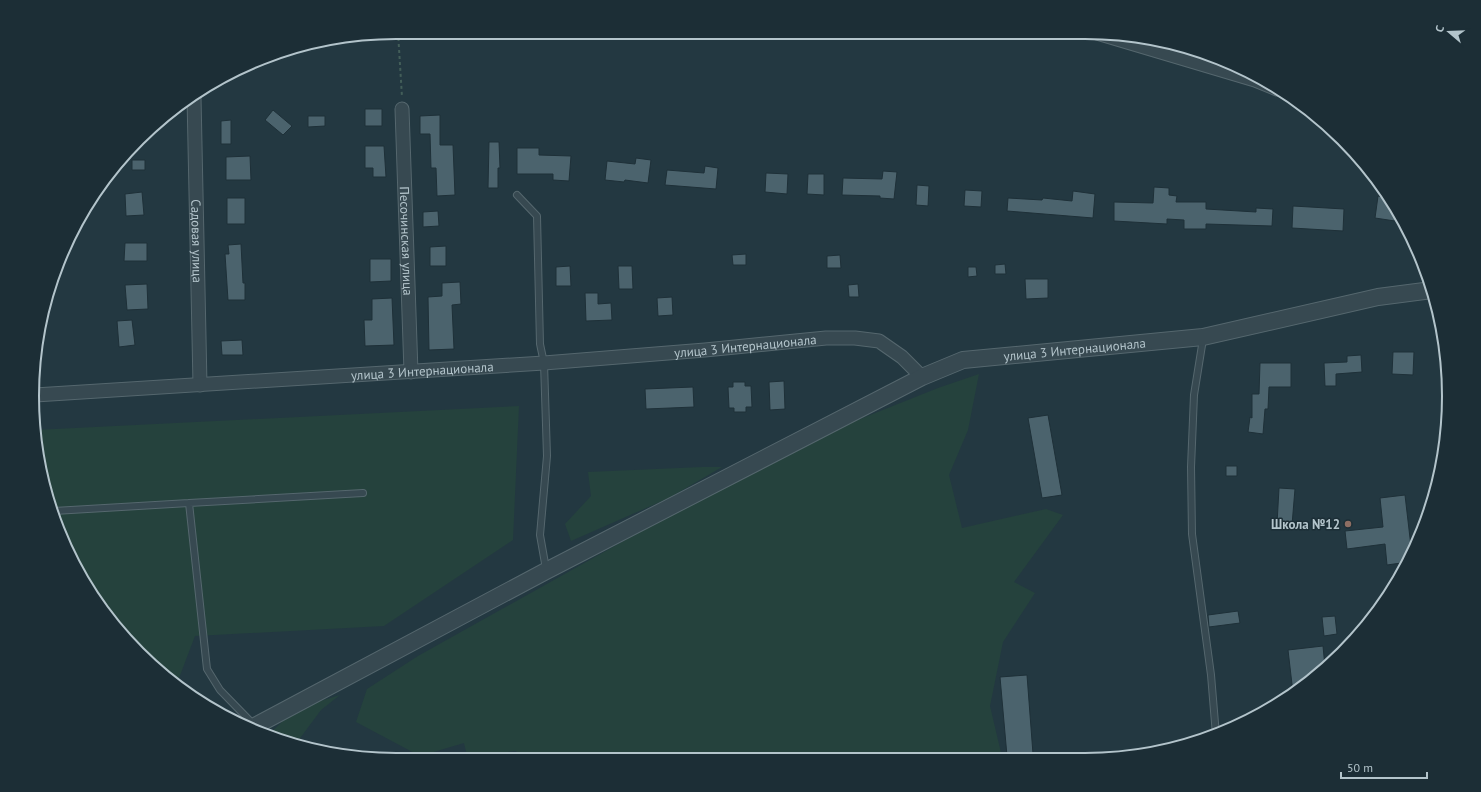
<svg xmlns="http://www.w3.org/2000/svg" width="1481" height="792" font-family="'PT Sans',sans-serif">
	<rect width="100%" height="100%" fill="#233841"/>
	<path fill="#25423d" d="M979,374l-11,56 -19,45 13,53 84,-19 17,6 -49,67 21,11 -32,49 -13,64 12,51 -480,2 -6,-8 -19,2 -11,6h-18l-4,-16 -44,13 -64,-34 11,-33 51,-33 377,-211 143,-57z
		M519,406l-6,134 -129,86 -189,10 -19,50 -54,-50 -62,-100 -25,-106z
		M702,467h20l-53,31 -98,43 -6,-17 26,-28 -3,-24z
		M340,695l-19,15 -26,35 -27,-10 29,-27z"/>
	<path fill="#4b636d" stroke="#1e3038" d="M365,109h17v17h-17z
		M273,110l19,16 -9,9 -18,-15z
		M440,115v30h13l2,50 -18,1 -1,-28h-5l-1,-34h-10v-18z
		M308,116h17v10l-17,1z
		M231,120v24h-10v-23z
		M489,142h10l1,26h-2v20h-10z
		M365,146h19l2,31h-13v-9h-8z
		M517,148h22v7l32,1 -2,25 -16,-1v-6h-36z
		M250,156l1,24h-25v-23z
		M636,158l15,2 -3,23 -23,-3 -1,2 -19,-2 2,-19 28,3z
		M132,160h13v10h-13z
		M705,166l13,2 -2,21 -51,-4 2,-15 37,3z
		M883,171l14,1 -3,27 -14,-1v-2l-38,-1 1,-17 39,1z
		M766,173l22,1 -1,20 -22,-2z
		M808,174h16v21l-17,-1z
		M917,185l12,1 -1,20 -12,-1z
		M1154,187l15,1v7l8,1 -1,6h30v7l50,3v-4l17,1 -1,17 -66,-2v5h-22v-9l-17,-1v5l-53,-3v-19l39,1z
		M965,190l17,1 -1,16 -17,-1z
		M1073,191l22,3 -2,24 -86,-7 1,-13 34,2 1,-2 29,3z
		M142,192l2,23 -18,1 -1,-22z
		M1378,196l11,2 7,11 -1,12 -20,-3z
		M227,198h18v26h-18z
		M1293,206l51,3 -1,22 -51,-3z
		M438,211l1,15 -16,1v-15z
		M125,243h22v18h-23z
		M241,244l2,39h2v17h-17l-3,-46h4l-1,-9z
		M446,246v20h-16v-19z
		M746,254v11h-13l-1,-10z
		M840,255l1,13h-14v-12z
		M370,259h21v22l-21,1z
		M1005,264l1,10h-11v-9z
		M570,266l1,20h-15v-19z
		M618,266h14l1,23h-14z
		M968,267h8l1,9 -9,1z
		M1025,279h23v19l-22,1z
		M460,282l1,22 -9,1 2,44 -25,1 -1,-53 14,-1v-13z
		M147,284l1,25 -21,1 -2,-25z
		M858,284l1,13h-10l-1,-12z
		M585,293h13v11l13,-1 1,17 -26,1z
		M672,297l1,18 -15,1 -1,-18z
		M392,298l2,47 -29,1 -1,-26h8v-21z
		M132,320l3,25 -16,2 -2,-26z
		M242,340l1,15h-21l-1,-14z
		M1393,352h21l-1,23 -21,-1z
		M1361,355l1,17 -26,2v12h-11l-1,-23 23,-1v-6z
		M1260,363h31v24h-22l-1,22h-3l-2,25 -15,-2 2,-15 2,1v-24h7z
		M784,381l1,28 -15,1 -1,-28z
		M733,382h12v4h6l1,21h-6v5h-12v-4h-5l-1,-21h5z
		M693,387l1,20 -48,2 -1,-20z
		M1048,415l14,80 -20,3 -14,-80z
		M1226,466h11v10h-11z
		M1279,488l16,1 -3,36 -15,-1z
		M1405,495l7,60 -4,7 -21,3 -2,-21 -38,5 -2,-18 38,-4 -3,-29z
		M1238,611l2,12 -31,4 -1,-12z
		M1335,616l2,18 -13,2 -2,-19z
		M1323,646l2,21 -19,18 -13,8 -5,-43z
		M1027,675l6,79 -26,2 -7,-79z"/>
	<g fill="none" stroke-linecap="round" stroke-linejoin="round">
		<g stroke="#55676e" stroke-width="8">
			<path id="service" d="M517,195l20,21 3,128 4,19 3,93 -7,79 6,34
				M1203,339l-9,56 -3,72 1,67 19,141 5,60
				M54,511l135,-8
				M254,725l-34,-35 -13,-21 -18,-166 174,-10"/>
		</g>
		<g stroke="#55676e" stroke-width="15">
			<g id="minor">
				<path d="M1097,33l158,47 22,9"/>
				<path id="s1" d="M194,97l6,288"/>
				<path id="s2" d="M402,109l9,263"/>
				<path id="s3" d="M35,395l509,-32 161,-13 121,-12h29l24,3 23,16 20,20"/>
			</g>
		</g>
		<g stroke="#55676e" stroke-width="18">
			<g id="tertiary">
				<path id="s4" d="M253,729l2,-3 291,-155 376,-194 41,-17 240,-23 175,-40 54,-7"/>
			</g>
		</g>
		<path stroke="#435e59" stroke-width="2" stroke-dasharray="3 3" stroke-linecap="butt" d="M398,32l4,65"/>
		<use href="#service" stroke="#374951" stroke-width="6"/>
		<use href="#minor" stroke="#374951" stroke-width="13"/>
		<use href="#tertiary" stroke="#374951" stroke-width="16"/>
	</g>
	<circle fill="#8d6e63" stroke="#1c2e36" stroke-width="1.5" cx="1348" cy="524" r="4"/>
	<g text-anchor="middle" stroke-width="3" stroke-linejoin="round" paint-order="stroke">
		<g font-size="13" fill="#b3c4cb" stroke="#1c2e36">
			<text dy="5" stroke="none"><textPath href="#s2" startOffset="132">Песочинская улица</textPath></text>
			<text dy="5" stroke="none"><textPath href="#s1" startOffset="144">Садовая улица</textPath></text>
			<text dy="5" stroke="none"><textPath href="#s3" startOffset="712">улица 3 Интернационала</textPath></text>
			<text dy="5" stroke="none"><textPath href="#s4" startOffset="913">улица 3 Интернационала</textPath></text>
			<text dy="5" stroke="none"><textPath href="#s3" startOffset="388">улица 3 Интернационала</textPath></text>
		</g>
		<g font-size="13" font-weight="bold" fill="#b3c4cb" stroke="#1c2e36" text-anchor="end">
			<text x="1340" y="529">Школа №12</text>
		</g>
	</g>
	<path d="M0 0H1481V792H0ZM396 39H1085A357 357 0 0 1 1442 396V396A357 357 0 0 1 1085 753H396A357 357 0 0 1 39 396V396A357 357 0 0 1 396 39Z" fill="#1c2e36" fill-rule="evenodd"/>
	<path fill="none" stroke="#b3c4cb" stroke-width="2" d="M396 39H1085A357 357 0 0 1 1442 396V396A357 357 0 0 1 1085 753H396A357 357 0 0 1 39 396V396A357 357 0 0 1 396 39Z"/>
	<g transform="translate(1449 32) rotate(289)" stroke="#1c2e36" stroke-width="3" paint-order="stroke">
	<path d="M0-3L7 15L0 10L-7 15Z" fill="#b3c4cb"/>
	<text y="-6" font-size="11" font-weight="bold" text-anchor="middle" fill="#b3c4cb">С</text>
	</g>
	<path d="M1341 772v6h86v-6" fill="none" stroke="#b3c4cb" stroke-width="2"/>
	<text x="1347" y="772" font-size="12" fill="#b3c4cb" stroke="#1c2e36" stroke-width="3" paint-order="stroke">50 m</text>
</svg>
